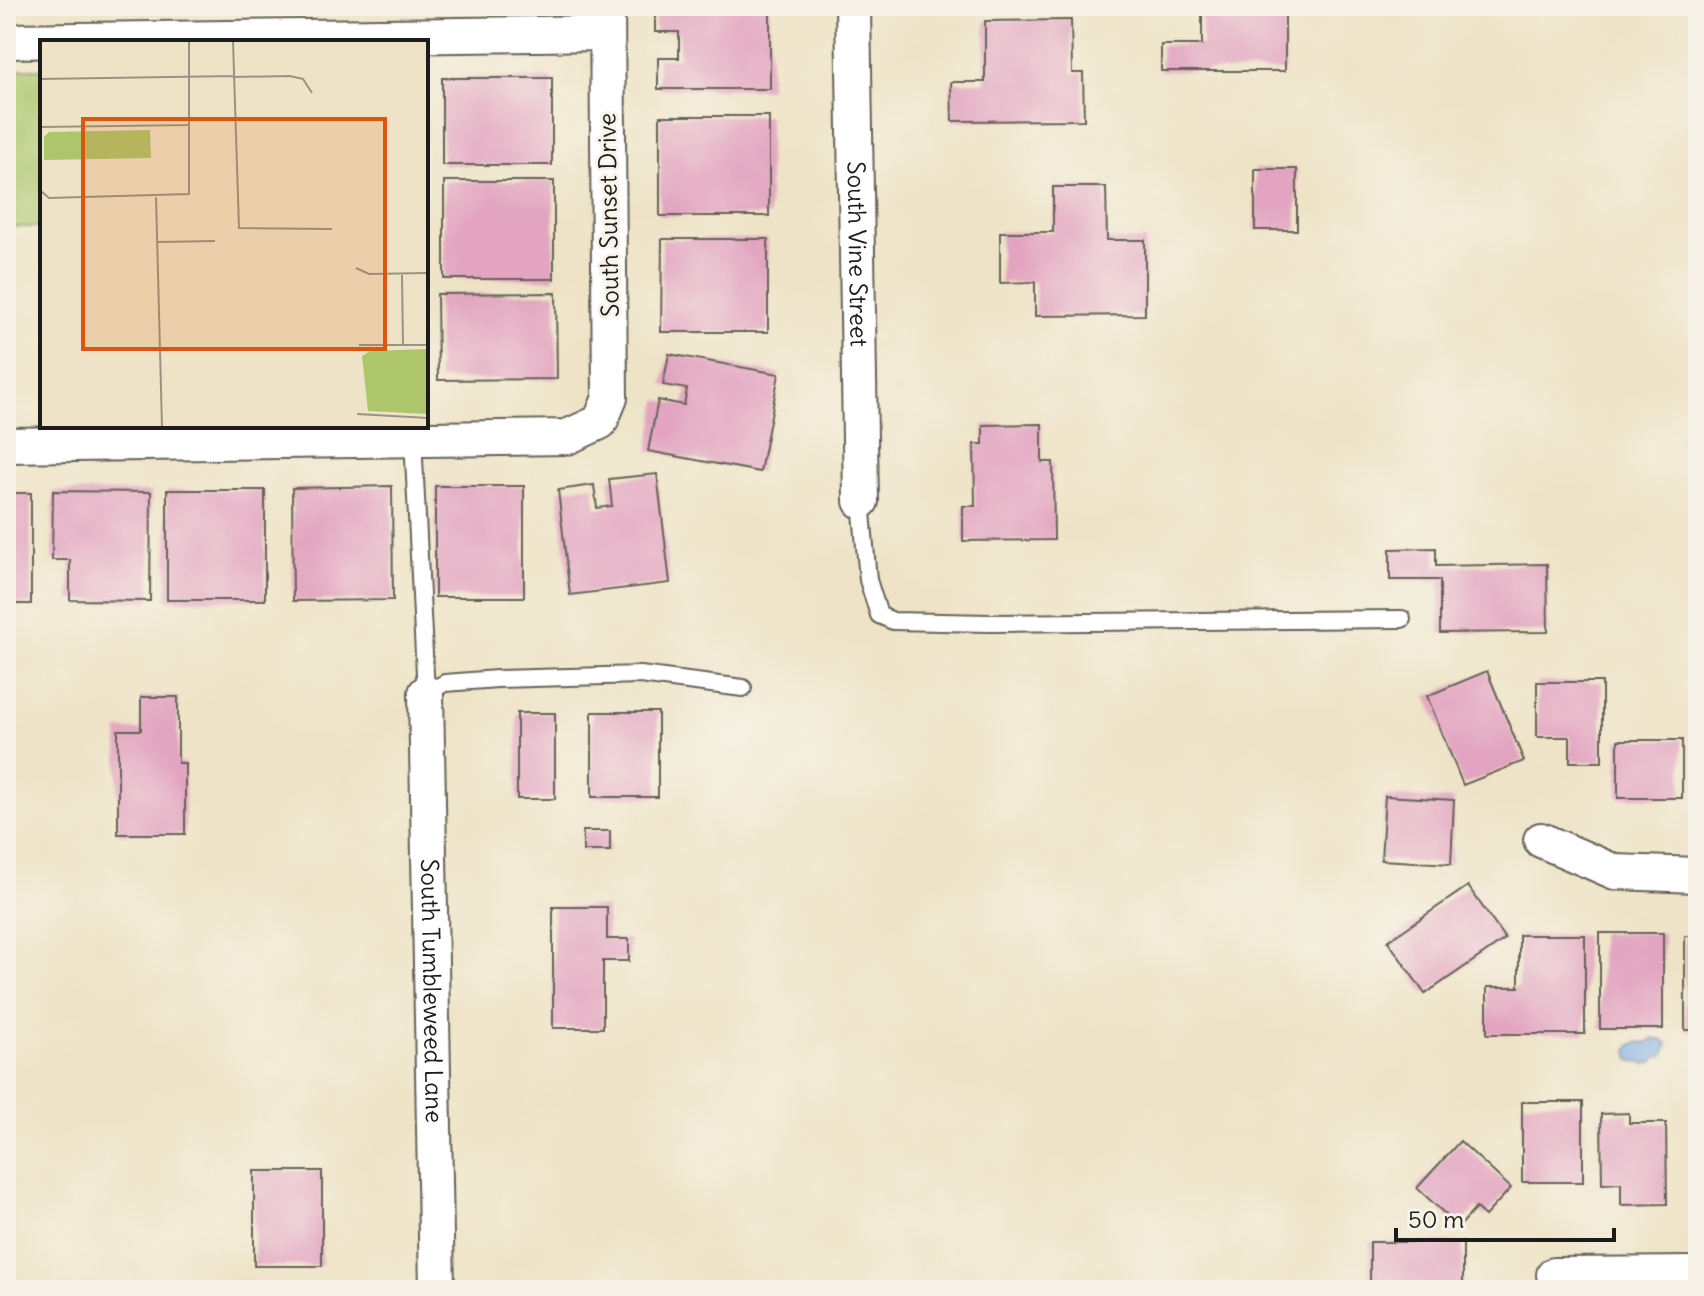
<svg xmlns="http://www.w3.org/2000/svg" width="1704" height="1296" font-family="Delius,sans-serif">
	<rect width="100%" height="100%" fill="#f7f3e8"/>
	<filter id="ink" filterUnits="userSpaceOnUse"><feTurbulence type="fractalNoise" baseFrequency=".0125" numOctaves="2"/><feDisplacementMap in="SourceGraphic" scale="16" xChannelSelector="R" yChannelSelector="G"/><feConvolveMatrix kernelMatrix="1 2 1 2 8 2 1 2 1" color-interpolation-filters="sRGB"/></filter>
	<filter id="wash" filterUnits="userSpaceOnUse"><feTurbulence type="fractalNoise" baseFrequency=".006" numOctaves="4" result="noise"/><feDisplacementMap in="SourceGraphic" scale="32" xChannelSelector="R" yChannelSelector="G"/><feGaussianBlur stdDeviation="1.8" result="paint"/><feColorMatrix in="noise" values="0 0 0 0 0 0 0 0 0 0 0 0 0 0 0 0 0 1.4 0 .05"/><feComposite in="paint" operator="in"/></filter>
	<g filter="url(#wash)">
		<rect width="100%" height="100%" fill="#eee3c6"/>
		<path fill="#adc66c" stroke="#647144" stroke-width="2" d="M6,69h36v158h-36z"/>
		<path fill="#79a9e3" stroke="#4a6280" stroke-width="2" d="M1654,1038l14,5 -4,12 -8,3 -3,4 -8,2 -15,-4 -2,-11c5,-7 11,-8 19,-6z"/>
		<g id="blocks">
			<path fill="#e2a4c0" d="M655,6h115v83h-112v-31h21v-26h-24z
				M1202,6h83v65h-124v-26h41z
				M1071,20l1,53h11l1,47 -132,1 -1,-39h34v-61z
				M442,78h110v87h-110z
				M660,116h109v100h-109z
				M1255,169h42v61h-42z
				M444,181h110v98h-110z
				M1053,187h53l1,53h38v75l-110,1v-34l-35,1v-51h53z
				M662,239h106v93h-107z
				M556,293l1,86 -119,1 -1,-86z
				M6,295h6l1,93h-7z
				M669,354l110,20 -19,98 -112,-21 10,-51 26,5 3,-16 -24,-4z
				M1042,424v38h11l1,78 -91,1v-35h12l-1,-62h9v-19z
				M657,474l13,109 -100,12 -12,-105 36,-5 3,23 15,-2 -3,-27z
				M392,486l1,114 -100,1 -1,-113z
				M435,486h89v111h-89z
				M167,490h98v110h-98z
				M53,491l98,1 -1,109 -80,-1v-40h-18z
				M6,493h25v111h-25z
				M1436,548v18l111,-2 1,68 -108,1v-53h-50v-31z
				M1487,671l37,90 -61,24 -36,-89z
				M1537,682h65v80h-32v-25h-33z
				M141,697h37v66h7v71h-67v-104h23z
				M592,712h66v85h-66z
				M517,713h38v86h-38z
				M1618,740h64v58h-64z
				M1385,796l69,4 -3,64 -70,-4z
				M583,831h27v20h-27z
				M1468,886l37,53 -80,55 -37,-53z
				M553,907h54v32h22v22h-26v67h-50z
				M1600,933h63v96h-63z
				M1519,935h66v99h-98v-47h32z
				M1685,936h13v94h-13z
				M6,966h3v58h-3z
				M1522,1102h61v80h-61z
				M1629,1113v10h37l1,81 -46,1v-22l-19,1 -1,-70z
				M1692,1120h6v97h-6z
				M1460,1141l51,47 -26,28 -9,-8 -17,19 -42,-39z
				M254,1171h68v95h-68z
				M1370,1242h93v48h-93z"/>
		</g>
	</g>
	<g filter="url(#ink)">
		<use href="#blocks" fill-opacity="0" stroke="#666258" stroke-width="2"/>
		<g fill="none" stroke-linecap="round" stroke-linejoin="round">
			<g stroke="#666258" stroke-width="20">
				<path id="service" d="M413,439l13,254 19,-10 52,-4 143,-4 103,13
					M861,501l7,79 11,35 14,6 96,2 413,-4"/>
			</g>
			<g stroke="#666258" stroke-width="38">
				<g id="minor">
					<path id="s1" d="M853,6l8,495"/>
					<path d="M6,41l601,-8"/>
					<path d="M6,445l561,-8 33,-15 10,-24 -3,-392"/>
					<path id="s2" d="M426,693l11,597"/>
					<path d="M1541,840l74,32 83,3"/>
					<path d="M1554,1275l144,-1"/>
				</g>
			</g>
			<use href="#service" stroke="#fff" stroke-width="16"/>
			<use href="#minor" stroke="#fff" stroke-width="34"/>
		</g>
	</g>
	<g text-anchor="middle" stroke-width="6" stroke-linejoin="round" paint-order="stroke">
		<g font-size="24" fill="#1c1c1c" stroke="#f7f3e8">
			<text transform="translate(609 215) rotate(-91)" y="8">South Sunset Drive</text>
			<text dy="8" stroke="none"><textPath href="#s1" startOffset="248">South Vine Street</textPath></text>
			<text dy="8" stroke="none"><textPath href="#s2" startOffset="298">South Tumbleweed Lane</textPath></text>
		</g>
	</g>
	<g transform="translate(40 40)">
		<rect width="388" height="388" fill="#eee3c6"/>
		<path d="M110,90l1,28 -107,2v-23l5,-5zM388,309v65l-60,-3 -6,-55 8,-5z" fill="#adc66c"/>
		<path fill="none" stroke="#9a9382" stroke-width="2" d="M193,1l6,187 93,1M193,37l57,-1 13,3 9,14M0,39l194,-3M0,87l150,-2M0,108l1,43 8,7 140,-4v-153M116,157l6,230M118,202l57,-1M316,228l13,6 59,-1M362,235l1,70M319,305h69M317,374l71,4"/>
		<path fill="#de560d" fill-opacity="0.15" stroke="#de560d" stroke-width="4" d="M43,79h302v230h-302z"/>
		<rect width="388" height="388" fill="none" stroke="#1c1c1c" stroke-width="4"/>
	</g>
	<rect width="1704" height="1296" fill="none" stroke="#f7f3e8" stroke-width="32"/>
	<path d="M1396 1228v12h218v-12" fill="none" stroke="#1c1c1c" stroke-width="4"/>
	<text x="1408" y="1228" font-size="24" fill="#1c1c1c" stroke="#f7f3e8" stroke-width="6" paint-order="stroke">50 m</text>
</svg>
